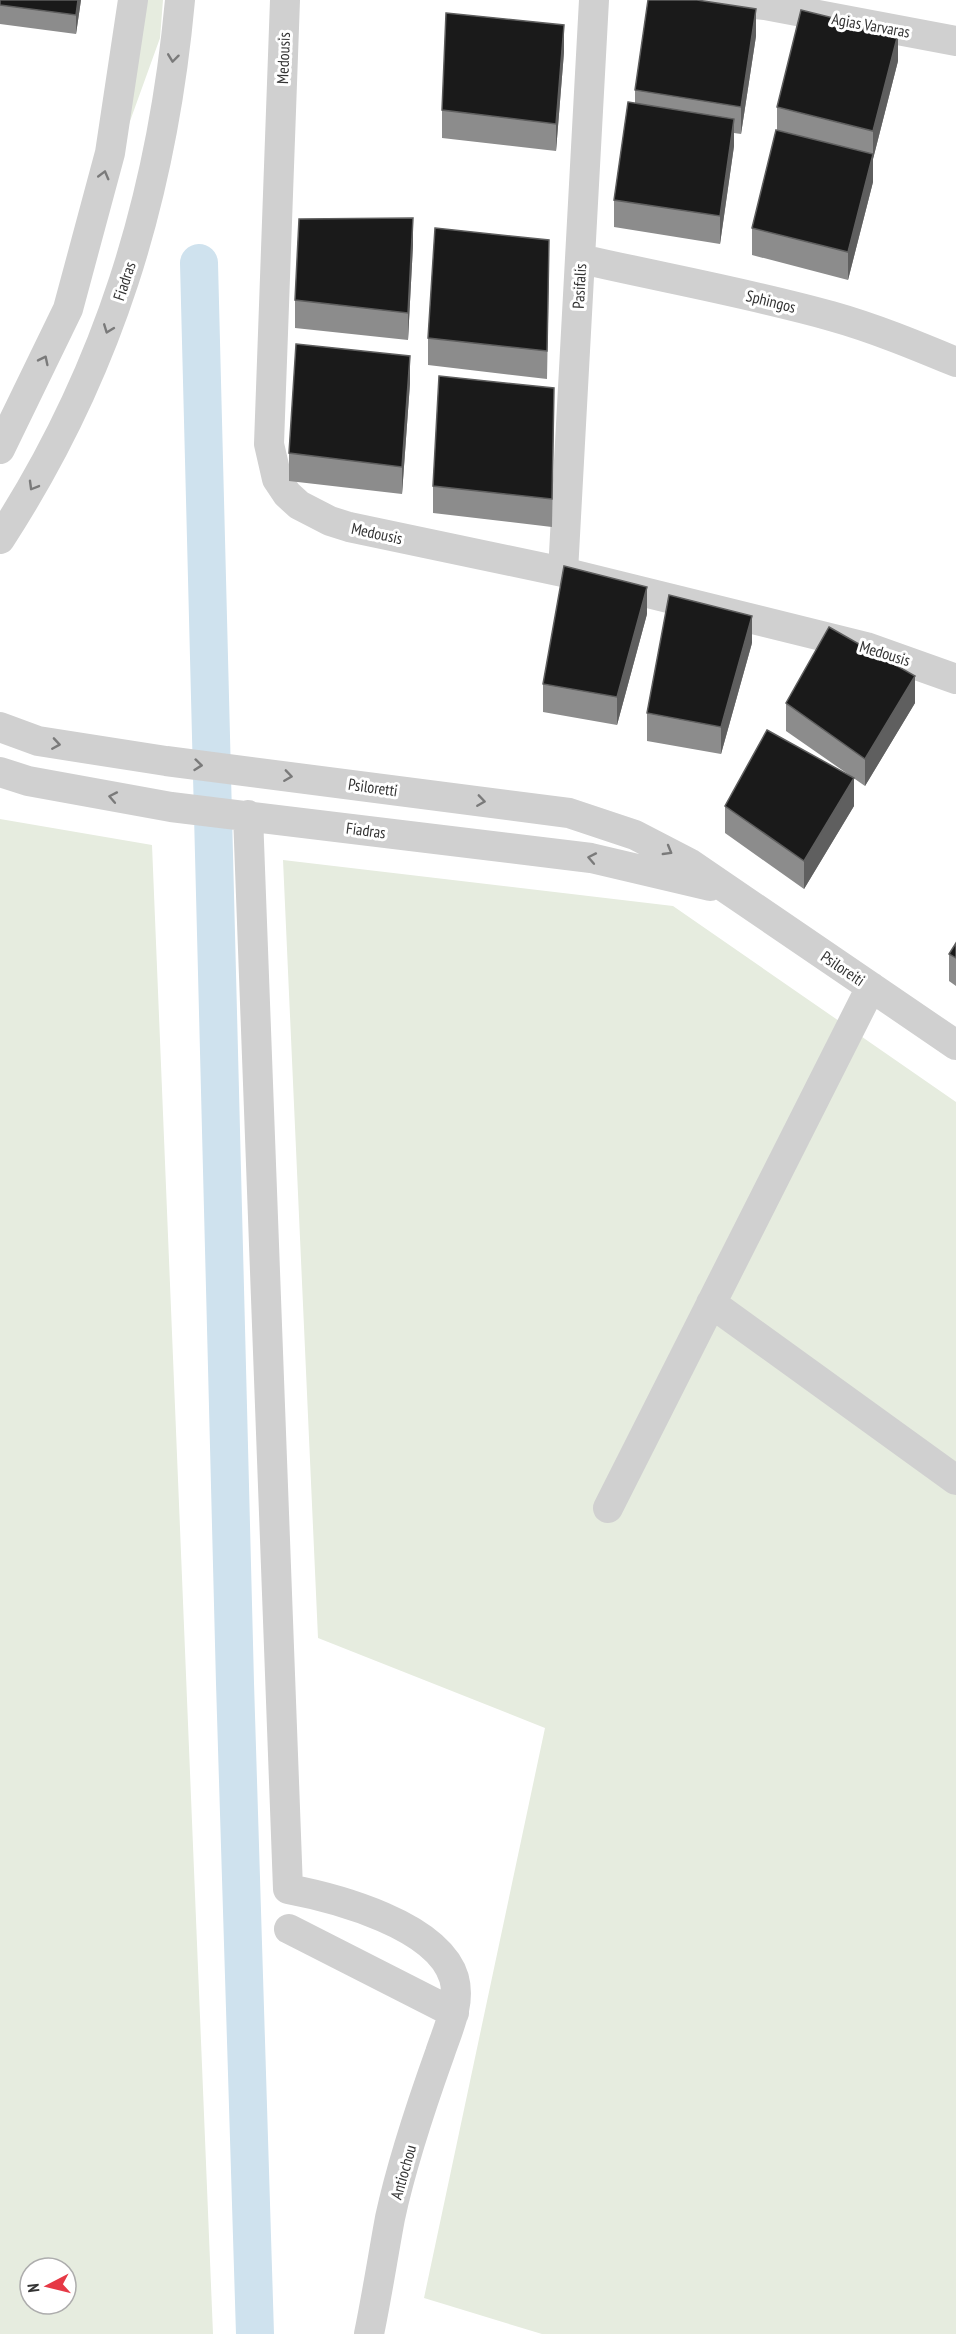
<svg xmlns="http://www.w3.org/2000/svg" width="956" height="2334" font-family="'PT Sans Narrow',sans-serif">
	<rect width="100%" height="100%" fill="#fff"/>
	<path fill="#e6ecdf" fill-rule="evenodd" d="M138,0h25l-3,38 -35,97z
		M0,819l152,26 61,1489h-213zM30,2268h36v36h-36z
		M283,860l390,46 283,196v1232h-414l-118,-36 121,-570 -227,-90z"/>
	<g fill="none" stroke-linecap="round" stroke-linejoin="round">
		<path stroke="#cfe2ee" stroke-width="38" d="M199,263l36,1420 20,651"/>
		<path stroke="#d0d0d0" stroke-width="30" d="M285,0l-16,444 8,35 10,15 12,11 31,16 19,6 214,45 303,75 90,32
			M715,0l50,5 191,36
			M581,259c83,19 168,34 250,57 43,12 84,29 125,46
			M0,449l68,-140 42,-156 23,-153
			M0,539c108,-166 162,-342 180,-539
			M563,572l31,-572
			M0,727l38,14 128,20 403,52 66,22 54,28 267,182
			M0,772l28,9 143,26 420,51 119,28
			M248,815l40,1074c48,9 150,36 166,89 7,25 -6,51 -14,75 -19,53 -38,109 -50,165 -7,38 -13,77 -21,116
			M711,1303l245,177
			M608,1508l263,-521
			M289,1929l165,84"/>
	</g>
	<path fill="#8c8c8c" d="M0,0h81l-5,34 -76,-10z
		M756,36l-15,98 -7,-1v13l-14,98 -106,-17v-27l21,-97v-13z
		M564,52l-8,99 -114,-13v-28z
		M898,61l-25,98v-1v24l-25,98 -96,-25v-27l25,-98v-23z
		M413,245l-5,95 -113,-12v-28z
		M549,268l-2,111 -119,-14v-27z
		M410,383l-8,111 -113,-13v-28z
		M554,416l-2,111 -119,-14v-27z
		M647,614l-30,111 -74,-13v-28z
		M752,643l-31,111 -74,-13v-28z
		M786,703h129l-50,83 -79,-55z
		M725,806h129l-50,83 -79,-56z
		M956,943v43l-7,-5v-27z"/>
	<path fill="#5f5f5f" d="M78,0h3l-5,34v-19z
		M756,9v27l-15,98v-27z
		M564,25v27l-8,99v-27z
		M898,34v27l-25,98v-28z
		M734,119v27l-14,98v-28z
		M873,154v28l-25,98v-28z
		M413,218v27l-5,95v-27z
		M410,356v27l-8,111v-27z
		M647,587v27l-30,111v-28z
		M752,616v27l-31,111v-27z
		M915,676v27l-50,83v-27z
		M854,778v28l-50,83v-28z"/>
	<path fill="#1a1a1a" stroke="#5f5f5f" stroke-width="1.5" d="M0,0h78l-2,15 -76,-10z
		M648,0h49l59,9 -15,98 -106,-17z
		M801,10l97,24 -25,97 -96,-24z
		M446,13l118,12 -8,99 -114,-14z
		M628,102l106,17 -14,97 -106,-16z
		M776,130l97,24 -25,98 -96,-24z
		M413,218l-5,95 -113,-13 4,-81z
		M435,228l114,12 -2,111 -119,-13z
		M296,344l114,12 -8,111 -113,-14z
		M439,376l115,12 -2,111 -119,-13z
		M564,566l83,21 -30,110 -74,-13z
		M669,595l83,21 -31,111 -74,-14z
		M829,627l86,49 -50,83 -79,-56z
		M767,730l87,48 -50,83 -79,-55z
		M956,943v15l-7,-4z"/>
	<defs><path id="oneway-chevron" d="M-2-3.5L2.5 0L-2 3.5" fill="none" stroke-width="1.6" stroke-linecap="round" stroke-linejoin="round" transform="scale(1.5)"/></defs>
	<g stroke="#7a7a7a">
		<use href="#oneway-chevron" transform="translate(173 58) rotate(97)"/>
		<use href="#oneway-chevron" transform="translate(104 175) rotate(-75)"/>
		<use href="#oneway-chevron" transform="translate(108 329) rotate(111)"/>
		<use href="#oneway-chevron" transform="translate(44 360) rotate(-64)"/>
		<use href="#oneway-chevron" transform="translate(33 486) rotate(120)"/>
		<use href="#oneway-chevron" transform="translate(56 744) rotate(9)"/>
		<use href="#oneway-chevron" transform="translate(198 765) rotate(6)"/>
		<use href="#oneway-chevron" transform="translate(288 776) rotate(8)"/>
		<use href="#oneway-chevron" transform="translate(113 797) rotate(-169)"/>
		<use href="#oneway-chevron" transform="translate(481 801) rotate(8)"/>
		<use href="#oneway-chevron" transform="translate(668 851) rotate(30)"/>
		<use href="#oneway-chevron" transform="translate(592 858) rotate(-169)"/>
	</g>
	<g text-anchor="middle" stroke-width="6" stroke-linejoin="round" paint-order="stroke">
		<g font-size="16" fill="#333" stroke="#fff">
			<text transform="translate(871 25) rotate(10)" y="6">Agias Varvaras</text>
			<text transform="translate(283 58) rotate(-88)" y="6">Medousis</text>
			<text transform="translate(124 281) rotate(-72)" y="6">Fiadras</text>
			<text transform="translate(579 286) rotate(-87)" y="6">Pasifalis</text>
			<text transform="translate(771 301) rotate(14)" y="6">Sphingos</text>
			<text transform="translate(377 533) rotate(12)" y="6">Medousis</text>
			<text transform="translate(885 653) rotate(17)" y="6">Medousis</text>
			<text transform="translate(373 787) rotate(8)" y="6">Psiloretti</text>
			<text transform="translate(366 830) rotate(7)" y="6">Fiadras</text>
			<text transform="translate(843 968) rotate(34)" y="6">Psiloreiti</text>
			<text transform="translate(403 2172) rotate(-74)" y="6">Antiochou</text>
		</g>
	</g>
	<g transform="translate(48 2286) rotate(263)"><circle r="28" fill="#ffffff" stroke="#adadad" stroke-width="1.5"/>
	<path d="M0-4.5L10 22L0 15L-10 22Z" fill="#e63946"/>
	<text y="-9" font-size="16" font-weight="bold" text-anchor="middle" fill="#333333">N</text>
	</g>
</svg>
